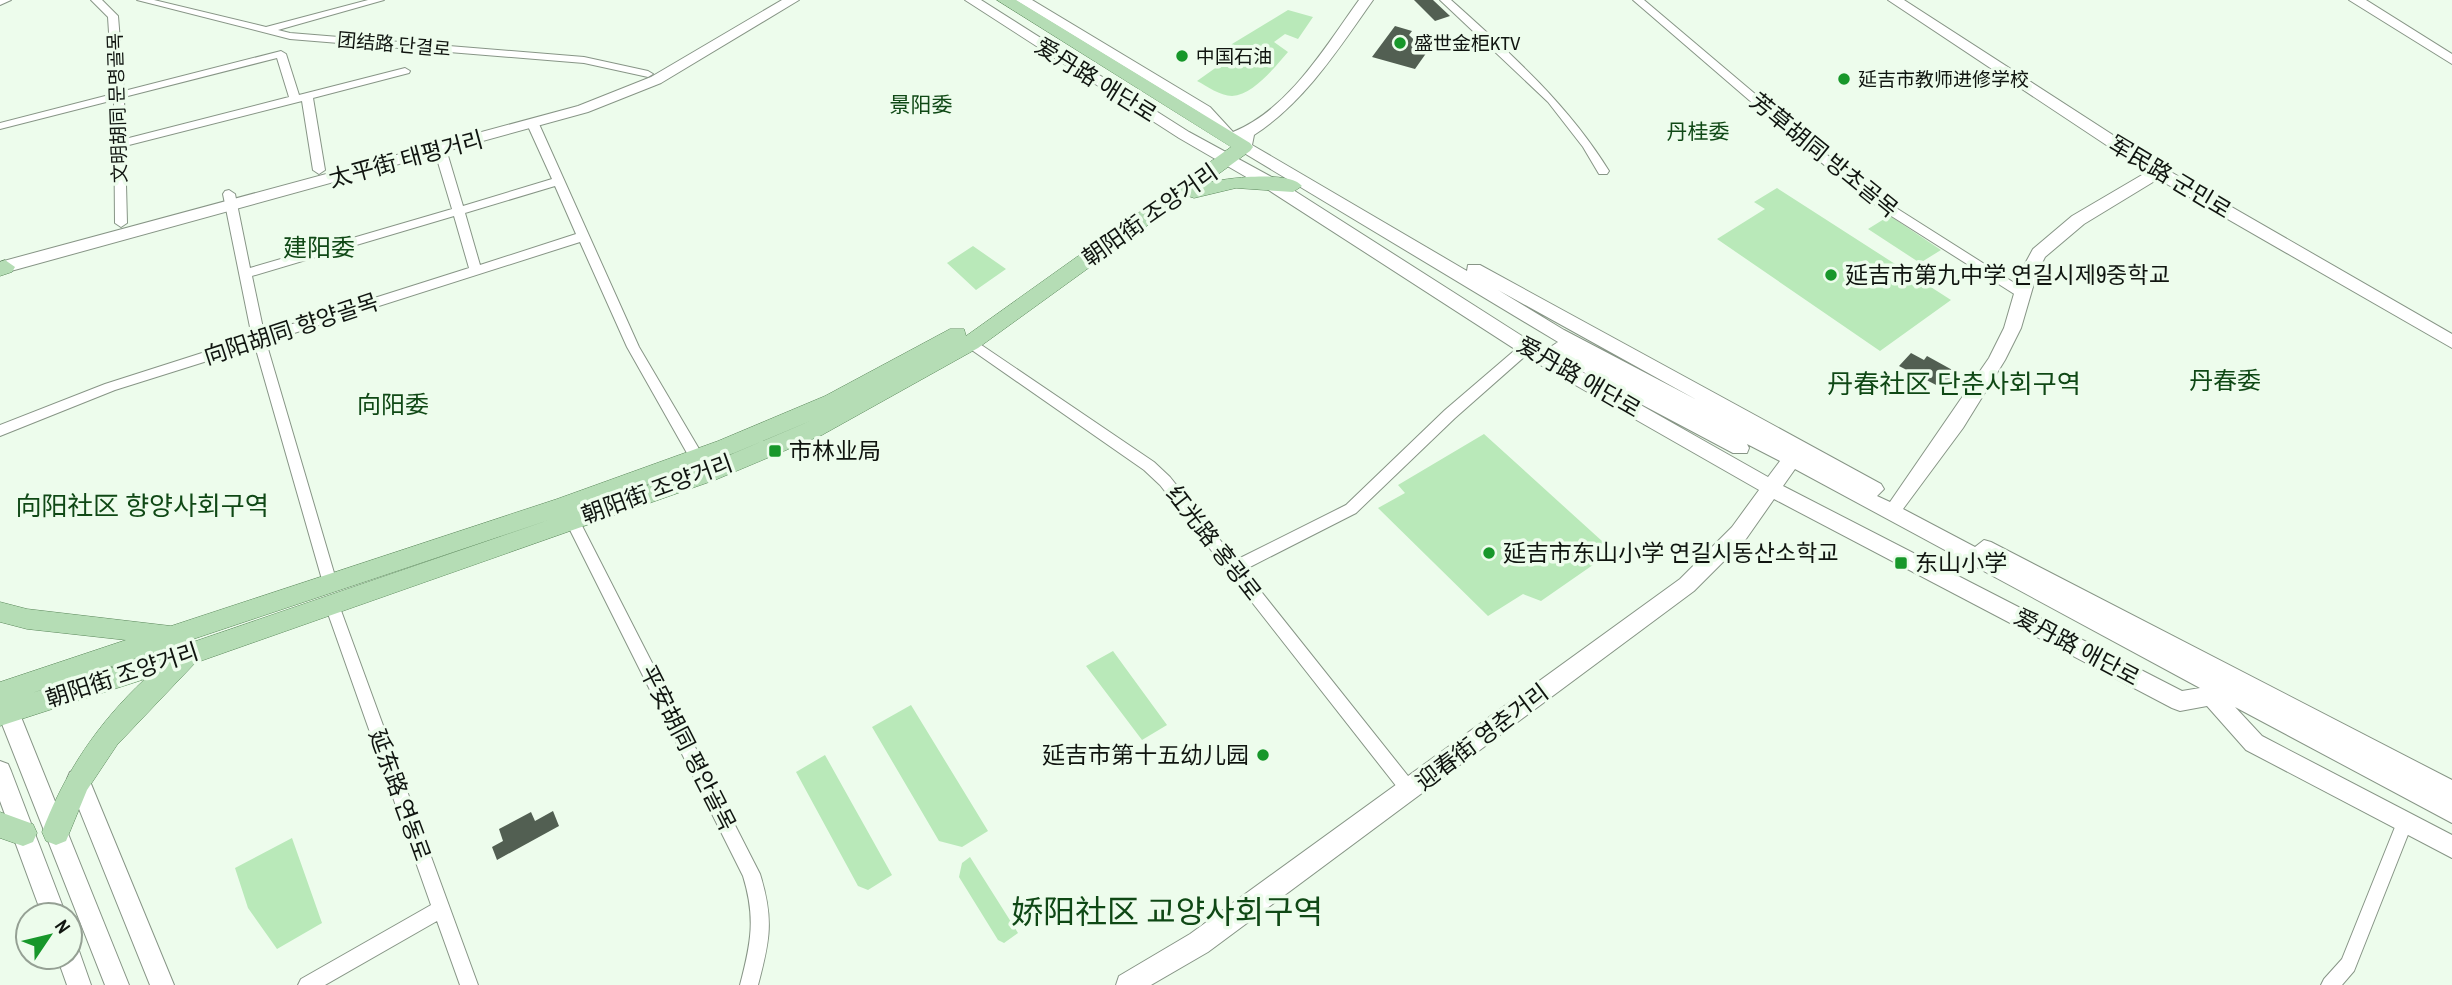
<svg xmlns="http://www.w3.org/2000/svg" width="2452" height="985" font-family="'Archivo Narrow','Noto Sans SC','Noto Sans KR',sans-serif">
	<rect width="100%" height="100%" fill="#edfcec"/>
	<path fill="#b9e9b9" d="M1288,10l25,7 -15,22 -13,-5 -11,8 14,10c-13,15 -35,43 -56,44 -12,0 -25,-10 -35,-15l24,-17 11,-20z
		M1777,188l174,112 -71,51 -163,-112 48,-30 -11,-7z
		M1889,216h1l51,34 -21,13 -52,-34z
		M973,246l33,23 -30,21 -29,-27z
		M1484,434l129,117 -72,50 -18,-7 -35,22 -110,-108 27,-15 -7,-8z
		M1113,651l54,74 -25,15 -56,-74z
		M911,705l77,126 -26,16 -23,-6 -67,-114z
		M825,755l67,120 -24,15 -10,-4 -62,-114z
		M292,838l30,85 -45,26 -29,-41 -13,-40z
		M970,857l48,76 -14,10 -6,-3 -39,-63 3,-14z"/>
	<path fill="#525f52" d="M1414,0h19l17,16 -15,5z
		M1395,26l17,5 -3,4 18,17 -12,17 -43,-12z
		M1911,353l13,7 3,-4 29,16 -14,16 -43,-22z
		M553,811l6,15 -62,34 -5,-13 11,-6 -4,-12 32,-17 4,9z"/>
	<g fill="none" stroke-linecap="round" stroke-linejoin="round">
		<g stroke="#879586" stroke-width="2">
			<path id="street" d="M91,0h11l16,16 6,75 157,-40 5,3 13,41 106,-27 5,3 -1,2 -96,25 12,72 -6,4 -6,-4 -11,-69 -177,45 2,77 -6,4 -6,-4 -1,-123 -114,29v-6l113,-29 -5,-77zM277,58l12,39 -164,42 -1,-42z
				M137,0h17l112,27 102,-27h16l-106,30 12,3 294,24 64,14 5,3 -5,3 -64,-14 -294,-24z
				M1440,0h11c59,53 116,103 158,171l-2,3h-8l-16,-27 -35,-45z
				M1633,0h11l208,176 41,30 134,85 2,3 -2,3h-8l-134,-85 -41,-30z
				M533,121l6,3 100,223 63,107 2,4 -2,4h-10l-65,-115 -47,-105 -314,100 71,241 -2,4 -5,2 -5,-2 -2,-4 -68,-237 -140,44 -115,46v-11l105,-41 147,-47 -29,-143 2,-3 4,-1 6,4 15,74 202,-59 -18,-60 2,-2 4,-2 6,4 17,57 89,-27 -25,-55zM555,186l21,48 -96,31 -15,-52zM454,216l15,52 -205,65 -12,-57z
				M971,338l183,124 16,15 66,83 110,-55 99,-95 77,-66h10l1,3 -1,3 -77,68 -99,95 -112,57 172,216 2,5 -2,5 -6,3 -6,-3 -244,-311 -16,-15 -178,-124 -1,-3 1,-3z
				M572,514l5,2 183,358c14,45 10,66 -2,111h-18c11,-42 16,-67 3,-109l-178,-356 2,-4z
				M332,599l5,2 2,4 139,380h-18l-23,-64 -112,64h-27l3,-6 130,-74 -106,-300 2,-4z
				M2405,814l6,2 2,6 -59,149 -12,14h-21l3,-6 18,-20 55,-137 2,-6z"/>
		</g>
		<g stroke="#879586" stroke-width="2">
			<path id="secondary" d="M0,0h11l-11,5z
				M782,0h17l-138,83 -73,29 -588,162v-12l578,-156 73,-29z
				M965,0h16l208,132 90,49 268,171 221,125 12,-16 -33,-17 2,4 -2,5h-14l-128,-68 -53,-32 -3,-5 9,-6 -319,-192 -1,-8h-12l-26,-29 -185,-113h17l178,107 23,25c56,-23 92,-85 126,-132h14c-34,48 -68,102 -119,135l-2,10 215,126 1,-6h12l401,219 3,5 -7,7 13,6 99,-144 15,-30 16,-55 13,-24 39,-33 75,-44 -259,-172h16l260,168 288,166v14l-294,-169 -74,45 -39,33 -8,16 -16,55 -16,32 -42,68 -60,81 72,38 9,-7 7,2 461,238v43l-217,-116 27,29 190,99v23l-206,-108 -39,-44 -27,5 -8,-3 -398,-209 -28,40 -52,52 -486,361 -57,33h-35l3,-9 71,-42 490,-355 52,-52 27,-37 -224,-128 -268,-173 -88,-51zM1498,290l199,110 -133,-70zM1795,469l405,219 -18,3 -399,-205z
				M2349,0h17l86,54v10z
				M8,702l8,3 3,7 110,273h-24l-105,-266v-14z
				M0,761l8,3 3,7 55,144h-24l-42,-114z
				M78,769l8,3 3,7 85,206h-24l-83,-206 3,-7z
				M70,945l8,3 13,37h-24l-10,-28h13z"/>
		</g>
		<g stroke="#5b885b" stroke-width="1">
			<path id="primary" d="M997,0h19l234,143 3,4 -3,4 -44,32c19,-5 84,-13 96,3l-9,6 -57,-4 -42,10 -6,-2 -210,152 -156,87 -107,45 -520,183 -78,82 -30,45 -21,51 -10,4 -10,-4 -4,-9c23,-60 56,-109 103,-153l-145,47v-44l126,-42 -99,-11 -27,-7v-20l27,7 144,17 386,-127 161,-58 107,-45 125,-67h14l2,7 265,-189zM815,419l-116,49 -115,39 150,-54zM549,520l-356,122 -161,51z
				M5,260l10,7 -3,5 -12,4v-14z
				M0,812l33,12 4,9 -4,9 -10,4 -23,-8z"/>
		</g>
		<use href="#street" fill="#fff" fill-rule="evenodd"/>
		<use href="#secondary" fill="#fff" fill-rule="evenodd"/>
		<use href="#primary" fill="#b5ddb5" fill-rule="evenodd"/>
	</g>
	<g fill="#17972a" stroke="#edfcec" stroke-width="2.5">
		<circle cx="1400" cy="43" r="7"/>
		<circle cx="1182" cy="56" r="7"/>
		<circle cx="1844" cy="79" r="7"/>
		<circle cx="1831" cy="275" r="7"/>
		<rect x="768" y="444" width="14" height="14" rx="3.5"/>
		<circle cx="1489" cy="553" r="7"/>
		<rect x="1894" y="556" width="14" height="14" rx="3.5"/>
		<circle cx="1263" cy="755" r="7"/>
	</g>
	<g text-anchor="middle" stroke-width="7" stroke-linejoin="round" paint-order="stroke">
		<g font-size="19" fill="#101510" stroke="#edfcec" text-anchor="start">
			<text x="1414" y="50">盛世金柜KTV</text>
			<text x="1196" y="63">中国石油</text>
			<text x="1858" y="86">延吉市教师进修学校</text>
		</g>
		<g font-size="19" fill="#101510" stroke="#edfcec">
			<text transform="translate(394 44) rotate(5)" y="7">团结路 단결로</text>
			<text transform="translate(117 108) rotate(-92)" y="7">文明胡同 문명골목</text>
		</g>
		<g font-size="21" fill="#0f4815" stroke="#edfcec">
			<text x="921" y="112">景阳委</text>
			<text x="1698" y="139">丹桂委</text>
		</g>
		<g font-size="23" fill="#101510" stroke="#edfcec">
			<text transform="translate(1096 80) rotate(32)" y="8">爱丹路 애단로</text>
			<text transform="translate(1824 155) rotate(39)" y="8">芳草胡同 방초골목</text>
			<text transform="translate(406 159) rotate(-15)" y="8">太平街 태평거리</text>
			<text transform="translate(2170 177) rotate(31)" y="8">军民路 군민로</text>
			<text transform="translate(1150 215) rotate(-35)" y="8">朝阳街 조양거리</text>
			<text transform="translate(291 329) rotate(-18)" y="8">向阳胡同 향양골목</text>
			<text transform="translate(1579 377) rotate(30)" y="8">爱丹路 애단로</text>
			<text transform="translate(657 489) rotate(-20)" y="8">朝阳街 조양거리</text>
			<text transform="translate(1214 543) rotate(52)" y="8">红光路 홍광로</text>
			<text transform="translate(2077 647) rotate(28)" y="8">爱丹路 애단로</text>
			<text transform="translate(122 675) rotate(-18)" y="8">朝阳街 조양거리</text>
			<text transform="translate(1482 737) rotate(-37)" y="8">迎春街 영춘거리</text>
			<text transform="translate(688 748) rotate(63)" y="8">平安胡同 평안골목</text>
			<text transform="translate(400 795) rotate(70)" y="8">延东路 연동로</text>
		</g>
		<g font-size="23" fill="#101510" stroke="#edfcec" text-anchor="start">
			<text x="1845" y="283">延吉市第九中学 연길시제9중학교</text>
			<text x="789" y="459">市林业局</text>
			<text x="1503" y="561">延吉市东山小学 연길시동산소학교</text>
			<text x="1915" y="571">东山小学</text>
			<text x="1249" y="763" text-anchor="end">延吉市第十五幼儿园</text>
		</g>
		<g font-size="24" fill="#0f4815" stroke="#edfcec">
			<text x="319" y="256">建阳委</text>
			<text x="2225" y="389">丹春委</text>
			<text x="393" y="413">向阳委</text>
		</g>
		<g font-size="26" fill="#0f4815" stroke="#edfcec">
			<text x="1954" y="393">丹春社区 단춘사회구역</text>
			<text x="142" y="515">向阳社区 향양사회구역</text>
		</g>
		<g font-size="32" fill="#0f4815" stroke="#edfcec">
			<text x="1167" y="923">娇阳社区 교양사회구역</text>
		</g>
	</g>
	<g transform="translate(49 936) rotate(55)"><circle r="33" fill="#edfcec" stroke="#95a094" stroke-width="2"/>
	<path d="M0-5L12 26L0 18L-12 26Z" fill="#17972a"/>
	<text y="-10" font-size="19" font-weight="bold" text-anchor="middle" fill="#101510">N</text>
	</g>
</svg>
